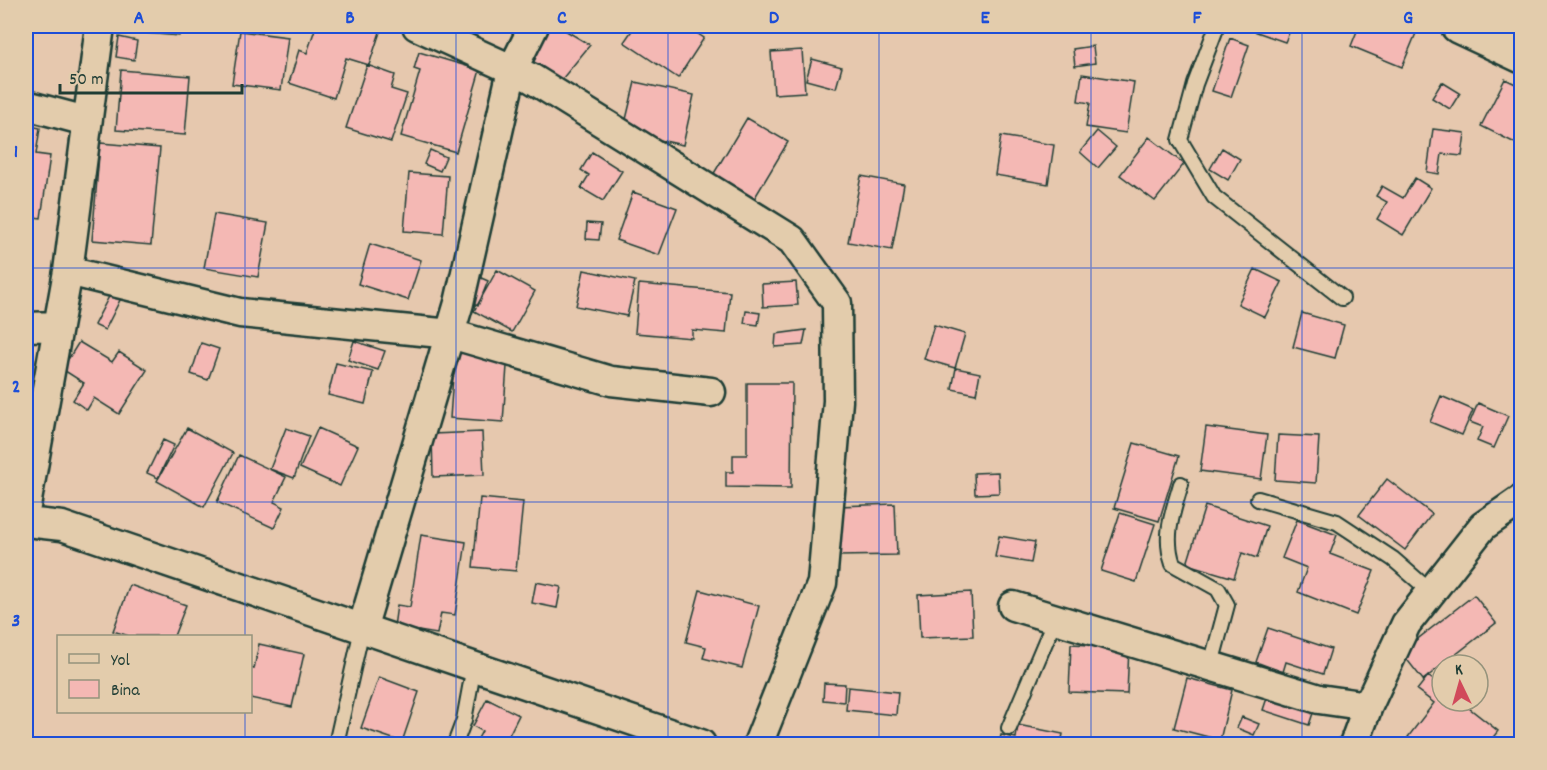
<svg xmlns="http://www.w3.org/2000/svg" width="1547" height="770" font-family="Dekko,sans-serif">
	<rect width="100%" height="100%" fill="#e6c8ae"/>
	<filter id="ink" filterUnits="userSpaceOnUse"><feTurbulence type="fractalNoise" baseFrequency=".0167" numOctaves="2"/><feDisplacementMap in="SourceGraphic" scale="12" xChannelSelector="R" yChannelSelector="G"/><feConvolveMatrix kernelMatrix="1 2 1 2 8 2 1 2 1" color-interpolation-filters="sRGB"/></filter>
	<g filter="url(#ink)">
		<path fill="#f4b8b4" stroke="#1f3d34" stroke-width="1.5" d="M121,26h73h-14l-1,10 -58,-5z
			M316,26h66l-13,39 -23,-7 -12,40 -45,-15 10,-33 8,3z
			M548,26h10l32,19 -32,39 -26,-18z
			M635,26h51l18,12 -26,40 -54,-36z
			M1240,26h52l-7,16z
			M1359,26h60l-17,41 -51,-21z
			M240,31l48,6 -7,53 -49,-6z
			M119,37l18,4 -3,19 -18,-3z
			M1230,38l19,7 -18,52 -19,-6z
			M1093,46l2,17 -20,3 -2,-17z
			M802,50l3,42 -31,2 -3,-42z
			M419,52l61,18 -24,82 -55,-16 19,-65 -6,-2z
			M812,59l30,8 -6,21 -30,-8z
			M367,65l28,10 -4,14 16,5 -16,48 -45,-14z
			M121,70l69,6 -5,59 -69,-5z
			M1082,74l52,8 -8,51 -40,-6 4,-24 -12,-2z
			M1505,79l17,8 -1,59 -40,-20z
			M635,82l59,13 -11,50 -60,-13z
			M1442,82l18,11 -10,16 -18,-11z
			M747,118l41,24 -37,62 -41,-24z
			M26,125l14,3 -4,26 14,2 -9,62 -15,-2z
			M1433,129l32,4 -3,23 -20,-2 -3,20 -12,-2z
			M1097,131l19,16 -18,21 -18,-16z
			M1001,136l53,9 -6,39 -53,-9z
			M1149,137l35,27 -29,37 -35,-26z
			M100,143l60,5 -9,97 -59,-5z
			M1222,148l18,11 -12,21 -18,-11z
			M430,150l16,7 -6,14 -16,-7z
			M592,152l30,19 -19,30 -22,-13 8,-13 -8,-5z
			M409,173l39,3 -5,58 -39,-3z
			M861,176l43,8 -12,66 -44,-8z
			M1415,178l16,10 -28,47 -26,-16 10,-17 -11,-6 6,-10 21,12z
			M633,192l44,16 -18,47 -43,-15z
			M214,214l54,9 -10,54 -54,-9z
			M587,223l14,1 -2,16 -13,-1z
			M370,244l51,16 -13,40 -50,-16z
			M1255,269l27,13 -17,35 -27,-13z
			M497,270l38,21 -23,41 -38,-21z
			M584,270l51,11 -8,35 -51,-10z
			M470,273l18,8 -10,25 -18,-7z
			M796,282l2,23 -35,2 -1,-23z
			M639,284l91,8 -4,41 -34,-3v8l-57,-5z
			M113,289l10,5 -18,36 -11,-5z
			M746,311l14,2 -2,12 -14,-2z
			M1302,313l42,12 -9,33 -42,-11z
			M934,325l31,9 -10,34 -31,-9z
			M806,330l-3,15 -28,2 1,-13z
			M354,341l31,10 -7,19 -30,-10z
			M79,342l33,20 7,-10 28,18 -28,44 -25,-16 -7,12 -14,-10 11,-17 -22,-14z
			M201,343l18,6 -11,31 -17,-6z
			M455,349l53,3 -5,70 -53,-4z
			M336,363l37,9 -8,32 -37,-9z
			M956,368l24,5 -4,21 -24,-5z
			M747,383h45l-1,105 -65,-1v-15h7v-17h14z
			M1441,396l32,14 -11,25 -32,-13z
			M1478,403l30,13 -14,32 -17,-7 6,-14 -13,-5z
			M1206,427l61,8 -6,44 -61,-8z
			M187,428l46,25 -29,54 -47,-26z
			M286,428l23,8 -15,42 -24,-9z
			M318,428l40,18 -18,40 -40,-18z
			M482,432l2,43 -51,2 -1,-43z
			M1278,435l41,2 -3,46 -41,-3z
			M163,440l11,5 -16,33 -11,-5z
			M1134,443l45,13 -20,65 -45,-13z
			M239,455l47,22 -12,25 10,5 -10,21 -57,-26z
			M998,472l1,21 -24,1 -1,-21z
			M1387,479l45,35 -27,36 -46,-35z
			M480,498l43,4 -7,69 -43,-4z
			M895,504l2,51 -58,1 -1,-50z
			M1205,506l62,20 -10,32 -15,-5 -8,25 -47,-14z
			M1120,513l35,11 -19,58 -35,-11z
			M1297,520l40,15 -7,19 44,17 -18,44 -58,-23 9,-24 -25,-10z
			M421,535l45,7 -11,73 -14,-2 -4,21 -43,-7 3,-22 13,2z
			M999,536l36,6 -4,21 -36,-6z
			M536,582l25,5 -4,21 -25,-5z
			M130,585l56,20 -12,31h-45l-16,-5z
			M700,590l59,16 -17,62 -39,-10 3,-11 -20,-5z
			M971,592l2,44 -53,2 -2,-43z
			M1474,595l22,28 -73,57 -22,-28z
			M1268,628l63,21 -8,25 -37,-12 -3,10 -27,-10z
			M259,644l45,10 -12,53 -42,-9v-30l4,1z
			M1071,644l58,3 -2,47 -58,-2z
			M1428,676l14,11v14h18l38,30 -10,13h-70l-10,-7 26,-34 -17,-13z
			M379,677l40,15 -17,50 -41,-14z
			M1187,678l45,12 -12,50 -46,-12z
			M824,683l21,1 -1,18 -21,-2z
			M848,687l50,5 -2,23 -50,-5z
			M1270,689l46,15 -7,21 -46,-15z
			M487,699l32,16 -14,28 3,1h-33l7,-13 -9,-5z
			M1242,717l17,7 -5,11 -17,-7z
			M1018,725l45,9 -2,10h-62l2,-9 15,3z"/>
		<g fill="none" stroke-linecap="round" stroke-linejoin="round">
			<g stroke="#1f3d34" stroke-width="18">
				<path id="service" d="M1217,26l-22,58 -15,56 34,57 128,101
					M1181,484c-8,28 -18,51 -8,80l45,25 9,16 -17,63
					M1258,499l79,23 56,37 38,33
					M1009,728l46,-109
					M336,744l26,-115
					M455,744l9,-24 10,-54"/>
			</g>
			<g stroke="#1f3d34" stroke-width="33">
				<path id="minor" d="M417,26l114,52 261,162 45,63 1,98 -16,182 -64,161
					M26,105l60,16
					M68,271l172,42 211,21 160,47 100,11
					M26,327l32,-1
					M26,506l42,-235 32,-245
					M26,522l36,4 639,218
					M1013,606l306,93 49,7
					M362,629l97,-326 53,-233 22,-44
					M1354,744l14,-38 38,-82 77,-98 39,-27"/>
			</g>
			<g stroke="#1f3d34" stroke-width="38">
				<path id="tertiary" d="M1458,26l64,30"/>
			</g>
			<use href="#service" stroke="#e3ccac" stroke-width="14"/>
			<use href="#minor" stroke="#e3ccac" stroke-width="28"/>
			<use href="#tertiary" stroke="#e3ccac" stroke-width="33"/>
		</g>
	</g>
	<path fill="none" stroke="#1d4ed8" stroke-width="1.5" stroke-opacity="0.55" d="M245,26v610M456,26v718M668,26v718M879,26v718M1091,26v718M1302,26v718M26,268h1496M26,502h1496M245,712v32"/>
	<rect width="1547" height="770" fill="none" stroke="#e3ccac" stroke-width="66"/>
	<rect x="57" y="635" width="195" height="78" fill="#e3ccac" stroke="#95937c" stroke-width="1.5"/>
	<rect x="69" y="654" width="30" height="9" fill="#e3ccac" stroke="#95937c" stroke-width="1.5"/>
	<text x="111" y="665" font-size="18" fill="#1f3d34">Yol</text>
	<rect x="69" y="680" width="30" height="18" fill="#f4b8b4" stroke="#95937c" stroke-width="1.5"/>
	<text x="111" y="695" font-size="18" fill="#1f3d34">Bina</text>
	<g transform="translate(1460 683) rotate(355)"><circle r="28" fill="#e3ccac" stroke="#95937c" stroke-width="1.5"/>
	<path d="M0-4.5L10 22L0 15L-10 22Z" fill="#d1495b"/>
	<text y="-9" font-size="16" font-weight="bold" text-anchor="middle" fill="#1f3d34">K</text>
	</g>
	<path d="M60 84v9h182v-9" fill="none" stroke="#1f3d34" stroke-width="3"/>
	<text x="69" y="84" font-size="18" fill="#1f3d34" stroke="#e3ccac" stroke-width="4.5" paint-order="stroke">50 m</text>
	<rect x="33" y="33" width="1481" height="704" fill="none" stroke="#1d4ed8" stroke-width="2"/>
	<g font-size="20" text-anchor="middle" font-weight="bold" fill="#1d4ed8">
		<text x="139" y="23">A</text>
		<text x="350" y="23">B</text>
		<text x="562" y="23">C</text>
		<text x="774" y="23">D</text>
		<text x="985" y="23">E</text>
		<text x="1197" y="23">F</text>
		<text x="1408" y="23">G</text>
		<text x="16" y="157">1</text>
		<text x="16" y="392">2</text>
		<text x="16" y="626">3</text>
	</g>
</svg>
